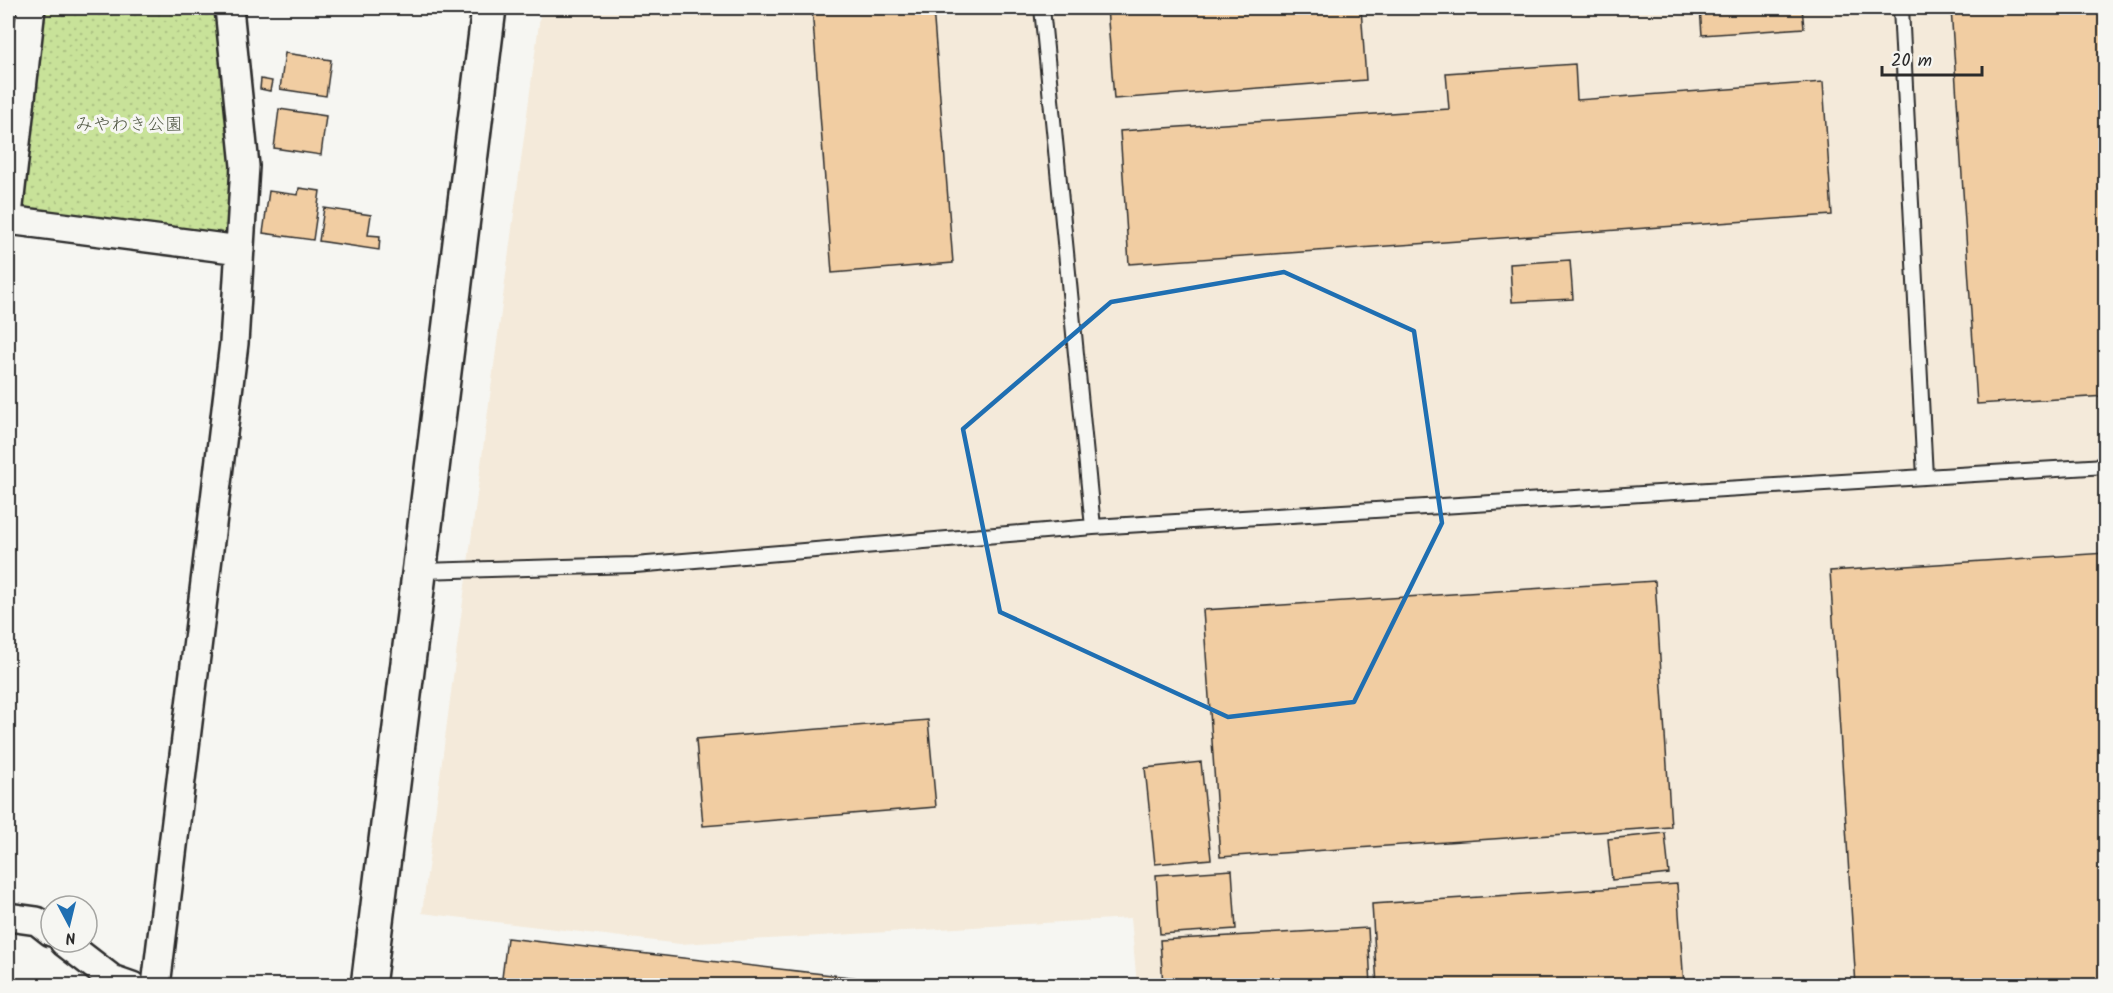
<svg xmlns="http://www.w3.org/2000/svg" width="2113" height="993" font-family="Kalam,'Klee One',sans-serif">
	<defs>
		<pattern id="park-dots" width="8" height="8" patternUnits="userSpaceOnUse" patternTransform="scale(1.5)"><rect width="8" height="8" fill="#c8e299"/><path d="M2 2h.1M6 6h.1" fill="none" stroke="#acc284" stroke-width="1.8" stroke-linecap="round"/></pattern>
	</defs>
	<rect width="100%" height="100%" fill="#f6f6f2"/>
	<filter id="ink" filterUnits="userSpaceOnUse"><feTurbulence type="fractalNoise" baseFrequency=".0167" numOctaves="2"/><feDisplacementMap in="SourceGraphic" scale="12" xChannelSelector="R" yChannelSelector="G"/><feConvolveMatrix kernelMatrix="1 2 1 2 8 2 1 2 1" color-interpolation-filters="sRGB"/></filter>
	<g filter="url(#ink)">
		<path fill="#f4eada" d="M541,8h1564v977l-968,1 -6,-68 -451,26 -258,-31z"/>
		<path fill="url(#park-dots)" stroke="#7a8662" stroke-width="1.5" d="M31,8h198l11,242 -232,-35z"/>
		<path fill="#f1cda2" stroke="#2b2b2b" stroke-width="1.5" d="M812,8h121l20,255 -121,10z
			M1107,8h254l5,72 -252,19z
			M1700,8h102l2,20 -102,7z
			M1951,8h155v388l-129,8z
			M285,53l46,7 -5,36 -46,-7z
			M1575,64l2,36 246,-18 9,133 -703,49 -9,-133 329,-22 -3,-36z
			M261,79l11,2 -2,10 -10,-2z
			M279,109l47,7 -5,39 -47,-7z
			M299,188l21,3 -7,49 -50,-7 6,-42 29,4z
			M324,208l47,7 -3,20 12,1 -1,14 -60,-9z
			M1570,260l3,39 -61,3 -2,-38z
			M2106,553v433h-250l-26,-415z
			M1655,581l16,246 -451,30 -17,-247z
			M928,720l8,87 -233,19 -7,-87z
			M1201,762l10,97 -56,5 -10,-96z
			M1665,833l4,41 -57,6 -4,-41z
			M1232,870l4,59 -76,5 -4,-59z
			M1677,884l7,102h-307l-5,-82z
			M1368,928l3,58h-208l-3,-46z
			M507,938l369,42 -1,6h-374z"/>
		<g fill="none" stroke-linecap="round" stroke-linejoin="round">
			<g stroke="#2b2b2b" stroke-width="18">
				<path id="service" d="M1042,8l51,519
					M1901,8l24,469
					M421,571l214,-6 458,-38 1013,-61"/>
			</g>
			<g stroke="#2b2b2b" stroke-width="32">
				<path id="minor" d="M8,215l23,-207
					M8,220l232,30
					M8,917l29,4 14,11
					M64,942l48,37 20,7
					M156,986l78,-643 11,-177 -16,-158"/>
			</g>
			<g stroke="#2b2b2b" stroke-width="38">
				<path id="tertiary" d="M368,986l121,-978"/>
			</g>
			<use href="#service" stroke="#f6f6f2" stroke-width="14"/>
			<use href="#minor" stroke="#f6f6f2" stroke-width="27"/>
			<use href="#tertiary" stroke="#f6f6f2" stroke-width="33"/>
		</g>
	</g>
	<path fill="none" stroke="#1f6fb2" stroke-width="4.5" stroke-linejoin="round" d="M1284,272l130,59 28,192 -88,179 -126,15 -228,-105 -37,-183 148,-127z"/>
	<g text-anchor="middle" stroke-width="6" stroke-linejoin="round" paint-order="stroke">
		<g font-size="18" fill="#525946" stroke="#f6f6f2">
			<text x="129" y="130">みやわき公園</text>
		</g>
	</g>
	<rect width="2113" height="993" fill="none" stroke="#f6f6f2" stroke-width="30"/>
	<rect x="15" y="15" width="2083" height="963" fill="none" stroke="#2b2b2b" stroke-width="2" filter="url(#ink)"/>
	<g transform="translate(69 924) rotate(173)"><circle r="28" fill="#f6f6f2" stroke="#a5a5a2" stroke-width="1.5"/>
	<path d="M0-4.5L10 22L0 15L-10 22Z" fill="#1f6fb2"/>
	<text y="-9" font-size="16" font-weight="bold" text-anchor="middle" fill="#2b2b2b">N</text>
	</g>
	<path d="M1882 66v9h100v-9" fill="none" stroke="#2b2b2b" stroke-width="3"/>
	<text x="1891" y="66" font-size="18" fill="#2b2b2b" stroke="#f6f6f2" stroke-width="4.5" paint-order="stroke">20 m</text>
</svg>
